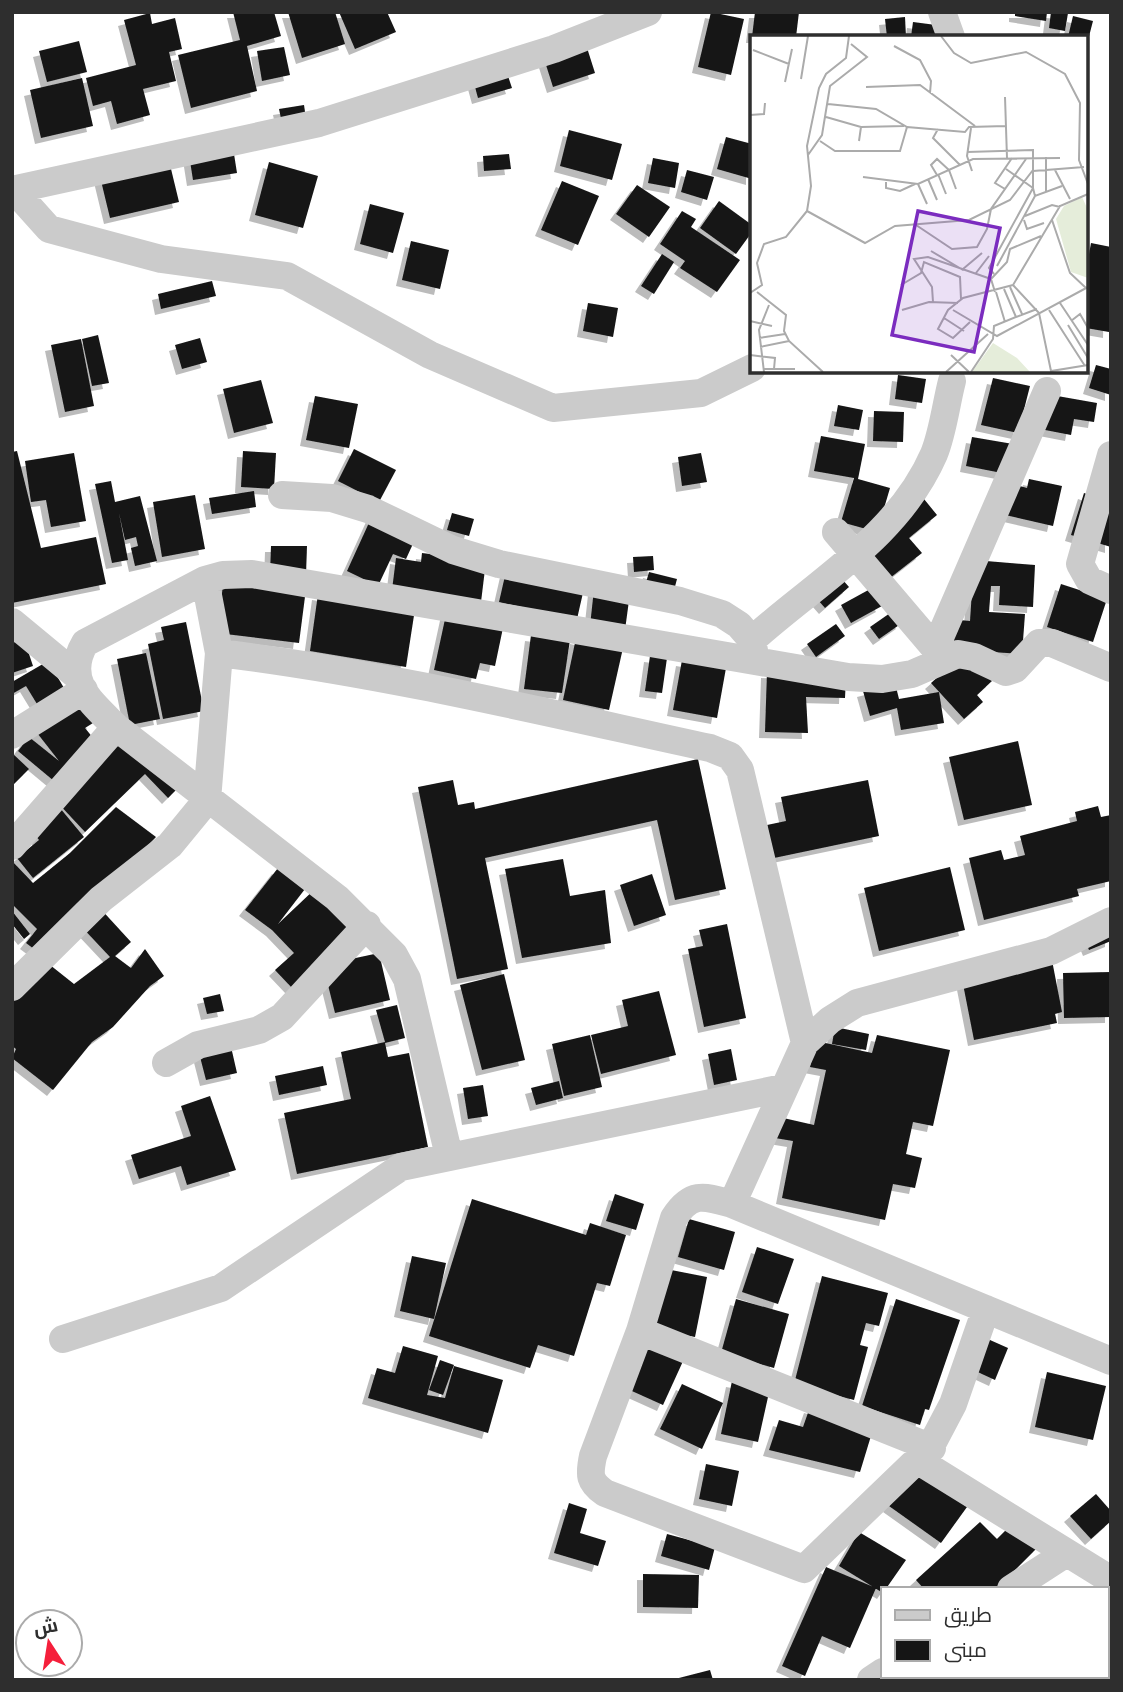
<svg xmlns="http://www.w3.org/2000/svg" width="1123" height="1692" font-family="'Fira Sans',Cairo,sans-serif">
	<defs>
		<filter id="shadow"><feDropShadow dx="-6" dy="6" stdDeviation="0" flood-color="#0004"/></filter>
	</defs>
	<rect width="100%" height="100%" fill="#fff"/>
	<path fill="#151515" filter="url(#shadow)" d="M233,12h41l7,24 -34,10 10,45 -66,17 -13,-53 62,-15z
		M288,12h47l10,32 -43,14z
		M339,12h48l9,20 -41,17z
		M711,12l33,7 -13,56 -33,-8z
		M755,12h44l-3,25h-44z
		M1015,12h32l-1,9 -31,-5z
		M1051,12l17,1 -3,18 -16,-3z
		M150,13l2,11 23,-6 7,31 -13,3 7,29 -33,8 7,26 -33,9 -6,-23 -18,5 -7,-28 50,-13 -12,-45z
		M1073,16l20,5 -6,23 -1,-7h-18z
		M905,17l1,20h-19l-2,-18z
		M913,22l23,3 -1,12h-24z
		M582,32l13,41 -42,14 -13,-41z
		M79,41l8,31 -40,10 -8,-31z
		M284,47l6,28 -28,6 -5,-30z
		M505,67l7,21 -34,10 -6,-22z
		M82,78l11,48 -52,12 -11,-48z
		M304,105l3,20 -24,3 -4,-19z
		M569,130l53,14 -10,36 -52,-14z
		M231,135l6,38 -44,7 -6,-38z
		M726,137l26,7v35l-35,-10z
		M165,144l14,58 -69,16 -14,-58z
		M509,154l2,15 -27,2 -1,-15z
		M653,158l26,5 -4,25 -27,-5z
		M269,162l49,14 -15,52 -48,-13z
		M687,170l27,7 -7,23 -26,-8z
		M562,181l37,15 -21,49 -37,-15z
		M637,185l33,22 -21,30 -33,-23z
		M719,201l33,24v7l-16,22 -36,-26z
		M370,204l34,9 -11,40 -33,-9z
		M682,211l14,8 -5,8 49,33 -23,32 -37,-24 5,-7 -25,-17z
		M411,241l38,9 -9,39 -38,-9z
		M1091,243l20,4 -2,85 -23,-4v-57z
		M662,254l12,8 -20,32 -13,-8z
		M212,281l4,15 -55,13 -3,-15z
		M588,303l30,5 -5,29 -30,-6z
		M98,335l11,48 -17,3 -10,-47z
		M200,338l7,24 -25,7 -7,-24z
		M81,339l13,67 -29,6 -14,-67z
		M1096,365l15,4v26l-22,-7z
		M898,375l28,4 -4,24 -27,-4z
		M993,378l37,8 -12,47 -37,-8z
		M261,380l12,43 -39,10 -11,-44z
		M1046,394l51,9 -3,19 -20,-3 -3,16 -31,-6z
		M315,396l43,8 -9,44 -43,-8z
		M838,405l25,5 -4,20 -25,-4z
		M874,411l30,1 -1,30 -30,-1z
		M821,436l44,8 -7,35 32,9 -13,44 -36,-10 13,-44 -40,-7z
		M972,437l41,7 -6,30 -41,-8z
		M354,449l42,21 -17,32 -41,-21z
		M17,451l24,97 55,-11 10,47 -94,19v-151z
		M243,451l33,2 -2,36 -33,-2z
		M74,453l12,68 -35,6 -5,-27 -15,2 -6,-41z
		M701,453l6,29 -25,4 -4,-29z
		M1029,479l33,7 -9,40 -52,-12 7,-31 19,5z
		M111,481l4,21 25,-6 17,65 -22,5 -4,-18 7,-2 -2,-9 -11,3 -6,-27 9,47 -16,3 -17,-79z
		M254,491l2,16 -44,7 -3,-16z
		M1084,493l27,9v45l-40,-12z
		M195,495l10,54 -43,8 -9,-55z
		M924,499l13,16 -28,23 13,15 -32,25 -25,-31z
		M452,513l22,6 -5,17 -22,-6z
		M373,514l44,21 -11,24 -13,-5 -15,32 -31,-15z
		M271,546h36l-1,29 -36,-1z
		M422,553l64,8 -5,41 -89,-12 4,-32 25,4z
		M653,556l1,14 -20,2 -1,-15z
		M974,560l61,5 -2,42 -34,-2 1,-19h-9l-2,26 36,2 -3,40 -75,-5 2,-30 21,2z
		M827,562l22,25 -24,21 -22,-25z
		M507,567l78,17 -8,35 -78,-17z
		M649,572l28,7 -4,15 -28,-8z
		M224,577l82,12 -7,54 -82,-10z
		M1061,584l46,15 -14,43 -46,-15z
		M872,588l10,18 -31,17 -10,-18z
		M594,589l36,4 -5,37 -35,-4z
		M318,594l97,15 -9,58 -96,-16z
		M447,610l57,13 -9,43 -15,-3 -4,16 -42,-9z
		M893,611l9,12 -23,16 -9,-12z
		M186,622l18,89 -41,8 -15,-75 16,-4 -3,-13z
		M836,624l9,12 -29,21 -9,-13z
		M531,635l39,5 -8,53 -38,-4z
		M576,638l47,10 -14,62 -46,-10z
		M24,639l9,27 -21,7v-30z
		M966,652l26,29 -15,14 6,7 -19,17 -33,-36z
		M146,653l14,66 -30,6 -13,-66z
		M650,656l17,2 -5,35 -17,-2z
		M682,660l44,8 -9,50 -44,-8z
		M48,661l16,27 -27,16 -11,-18 -14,8v-12z
		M767,672l79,3 -1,23 -39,-1 2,36 -43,-1z
		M895,683l4,16 40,-7 5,31 -43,7 -4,-22 -27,8 -7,-25z
		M74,698l19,25 -8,5 13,16 -44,37 -36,-30 11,-14 30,24 -25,-32z
		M126,736l51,53 -9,9 -23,-24 -60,58 -28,-30z
		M1018,741l14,64 -68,15 -15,-63z
		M12,753l17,16 -17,17z
		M698,759l28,130 -51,11 -18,-80 -172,38 23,111 -51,10 -39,-192 35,-7 5,25 16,-3 1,7z
		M868,780l11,56 -105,22 -7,-33 19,-4 -5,-24z
		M1098,806l3,11 10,-2v66l-34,8 2,7 -95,24 -15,-62 32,-8 3,10 21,-5 -5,-19 57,-15 -2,-9z
		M116,807l40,30 -114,118 -16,-12 11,-14 -25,-25v-43l21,22 37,-30z
		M60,808l24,29 -51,41 -16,-20 22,-18 -7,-9z
		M563,859l7,37 35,-6 6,53 -89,15 -17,-89z
		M950,867l15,63 -86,21 -15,-63z
		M278,868l27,21 -27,35 38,-36 39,42 -63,58 -17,-18 19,-17 -22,-23 -27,-20z
		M652,874l14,41 -32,11 -14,-41z
		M98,906l33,36 -16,14 16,12 14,-19 19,27 -14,10 -37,41 -21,15 -39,48 -41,-32 4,-9 -4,-3v-56l33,-29 29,23 36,-27 -31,-33z
		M12,911l18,23 -6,5 -12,-15z
		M727,924l19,94 -42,9 -16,-78 15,-3 -4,-16z
		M1111,924v17l-22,9 -6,-15z
		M1050,950l12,62 -7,2 2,9 -83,17 -11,-56z
		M379,953l11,47 -55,13 -12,-48z
		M1111,972v45l-47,1 -1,-45z
		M504,974l21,86 -43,10 -22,-85z
		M659,991l17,64 -75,19 -10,-39 37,-9 -6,-26z
		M220,994l4,17 -17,3 -4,-16z
		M397,1005l8,33 -20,5 3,14 21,-4 19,94 -131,27 -13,-61 67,-14 -10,-47 44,-10 -9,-32z
		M835,1027l34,7 -3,16 -34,-6z
		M590,1035l12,52 -38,9 -12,-52z
		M877,1035l73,15 -17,76 -20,-4 -7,32 16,4 -7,30 -22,-4 -8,36 -103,-22 11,-57 -18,-3 4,-21 35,8 12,-55 -16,-3 6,-26 56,12z
		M229,1038l8,35 -31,7 -9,-35z
		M731,1049l6,31 -23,5 -6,-31z
		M323,1066l4,19 -48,10 -4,-19z
		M559,1081l4,17 -27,7 -5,-17z
		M483,1085l5,31 -20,3 -5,-31z
		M210,1096l26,74 -49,15 -6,-19 -42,13 -8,-24 60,-19 -10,-30z
		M615,1194l29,10 -8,26 -30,-9z
		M472,1199l114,36 4,-12 36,12 -16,51 -13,-3 -23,73 -36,-11 -8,23 -101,-32z
		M689,1219l46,13 -11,38 -46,-13z
		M757,1247l37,12 -16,45 -36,-12z
		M412,1256l34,7 -12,56 -34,-8z
		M666,1269l41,8 -12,60 -41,-8z
		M822,1276l66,17 -9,33 -13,-3 -6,22 8,2 -14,53 -60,-16z
		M736,1299l53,15 -15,54 -53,-15z
		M896,1299l64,21 -31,90 -4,-1 -5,16 -58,-19z
		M981,1336l27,12 -13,32 -26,-12z
		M644,1341l40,18 -21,46 -40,-18z
		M403,1346l35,10 -11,39 18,3 9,-32 49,14 -15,53 -120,-35 9,-30 18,5z
		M440,1360l14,5 -11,30 -14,-5z
		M1047,1372l59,14 -13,54 -58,-13z
		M732,1381l38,7 -12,54 -37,-8z
		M682,1384l41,19 -21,46 -42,-20z
		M810,1407l64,19 -14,46 -91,-22 10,-30 24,7z
		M706,1464l33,7 -7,35 -33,-7z
		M915,1469l52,38 -26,36 -52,-37z
		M1096,1494l15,17v10l-20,18 -21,-23z
		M569,1503l18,6 -7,24 26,8 -8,25 -44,-13z
		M1015,1521l24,25 -43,43h-72l-8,-9 64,-58 17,17z
		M859,1532l47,28 -23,33 -44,-27z
		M667,1534l48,13 -6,23 -48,-14z
		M826,1567l50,21 -26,60 -28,-12 -17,40 -23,-10z
		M643,1574l56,1 -1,33 -55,-1z
		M710,1670l3,10h-38v-1z
		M915,1676h44l-1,4h-45z
		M966,1676h22l-2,4h-23z"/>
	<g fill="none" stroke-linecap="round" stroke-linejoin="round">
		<path stroke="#cbcbcb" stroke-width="28" d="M942,12l9,25
			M12,190l307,-67 235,-74 94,-37
			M14,190l35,39 112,30 126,17 143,79 123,53 148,-15 51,-25
			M1111,455l-31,109 9,16 22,10
			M282,495l50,3 36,11 85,41 46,14 181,37 42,13 17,11 13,15 4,21
			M836,532l108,127
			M205,580l14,73
			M12,622l64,53
			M752,640c64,-58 146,-103 182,-186 9,-22 12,-50 18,-73
			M935,649l112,-258
			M12,735l72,-45
			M12,846l104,-119
			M12,987l89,-88 69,-54 37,-45 12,-147c165,20 329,60 491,95l20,8 10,14 65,273
			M166,1063l32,-18 61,-15 23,-13 85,-92
			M449,1156l-42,-177 -13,-24 -57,-57 -221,-171c-25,-25 -53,-47 -31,-84l120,-63 18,-5 29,-1 596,103 34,2 30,-5 46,-20 16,3 32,15 9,-3 24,-26h13l59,25
			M732,1204l73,-161 25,-23 27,-17 194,-52 60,-30
			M986,1309l-33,95 -31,59 -9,1 -109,105 -199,-76c-16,-11 -16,-18 -12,-37l47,-125 34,-113c17,-27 30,-22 58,-14l379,157
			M640,1331l292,117
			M63,1339l158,-51 180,-121 382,-79
			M922,1463l189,117
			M1011,1589l54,-35
			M1107,1628l4,-5
			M871,1680l12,-8
			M1072,1680l3,-4"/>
	</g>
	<g transform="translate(750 35)">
		<rect width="338" height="338" fill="#fff"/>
		<path d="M332,162l6,13v68l-17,-6 -15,-53 8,-13zM243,308l24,15 13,14h-58z" fill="#e5edda"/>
		<path fill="none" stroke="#ababab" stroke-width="2" d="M191,1l13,17 17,10 55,-11 39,22 15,29 -1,57 9,24M144,11l26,14 11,21 -1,12M3,15l36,14M51,44l7,-43M35,47l7,-33M116,52l54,-2 55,41M255,62l2,61M78,69l48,5 31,18 58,5 4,-5 37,-1M0,80l14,-1 1,-11M76,82l35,10 -2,14M111,92l43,-1M221,93l-4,28 5,15M188,94l-5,9 27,27M70,106l15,10h65l7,-24M217,117l66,-2v38l-44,80 5,6M58,120l14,-20 8,-49 37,-29 -16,-13M256,134l27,19 2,8 27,-10M305,135l15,29M283,136l51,-4M188,139l8,20M187,140l-6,-10 6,-6 12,11 7,19M113,142l55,7 55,-25 87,-1M178,144l9,21M136,147v6l14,3 15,-7M168,149l9,20M255,154l-10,-6 17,-25M296,156v-34M338,159l-28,12 -47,79 26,28 12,58 37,-6M57,176l58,32 30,-17 74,-6 41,-20 23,-30M275,181l27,-11 8,2M274,185l3,9 17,-6M302,185l18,53 16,15M166,190l36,24 25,-2 10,-18 4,-20 35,-50M181,216l32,19M247,231l38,-70M213,234l19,-16M226,238l13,-17M151,250l20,-12 3,-11 36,15 1,22M260,252l12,27M7,257l29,23 -2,16 5,10 34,31M245,257l-4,-13 16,-17 3,-13 31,-13M246,257l9,30M0,258l12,-8 -5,-22 7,-19 22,-7 21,-26 4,-25 -4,-40 12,-58 7,-14 20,-16 3,-22M183,267l-1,-15 -18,-28 14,-2 63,22M310,268l28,42M152,275l27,-8 29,1M203,275l44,26 91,-49M299,275l36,56M266,282l21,-8M194,283l20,13M0,286l22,5M321,286l9,-7 8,14M220,287l-17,16 -15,-9 10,-19 15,-12 50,-13M318,290l20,33M9,303l26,-4M10,312l29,-6M0,320l25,3 -1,11M201,320l18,17M13,334h32M14,337l-5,-42 10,-25M196,337l42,-38M221,337l22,-33 1,-13 22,-9 -12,-28"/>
		<path fill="#7b2cbf" fill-opacity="0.15" stroke="#7b2cbf" stroke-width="3.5" d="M168,176l82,17 -26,124 -82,-17z"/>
		<rect width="338" height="338" fill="none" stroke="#2e2e2e" stroke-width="3.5"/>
	</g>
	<rect width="1123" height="1692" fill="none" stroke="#2e2e2e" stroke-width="28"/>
	<rect x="881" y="1587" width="228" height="91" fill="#ffffff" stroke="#ababab" stroke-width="2"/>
	<rect x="895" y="1610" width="35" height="10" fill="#cbcbcb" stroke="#ababab" stroke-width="2"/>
	<text x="944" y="1622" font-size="21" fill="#2e2e2e">طريق</text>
	<rect x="895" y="1640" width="35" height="21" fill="#151515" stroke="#ababab" stroke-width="2"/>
	<text x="944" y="1657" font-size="21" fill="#2e2e2e">مبنى</text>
	<g transform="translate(49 1643) rotate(348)"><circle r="33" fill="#ffffff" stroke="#ababab" stroke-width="2"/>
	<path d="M0-5L12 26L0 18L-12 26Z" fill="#f51f3b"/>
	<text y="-10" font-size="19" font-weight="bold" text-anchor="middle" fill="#2e2e2e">ش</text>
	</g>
</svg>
